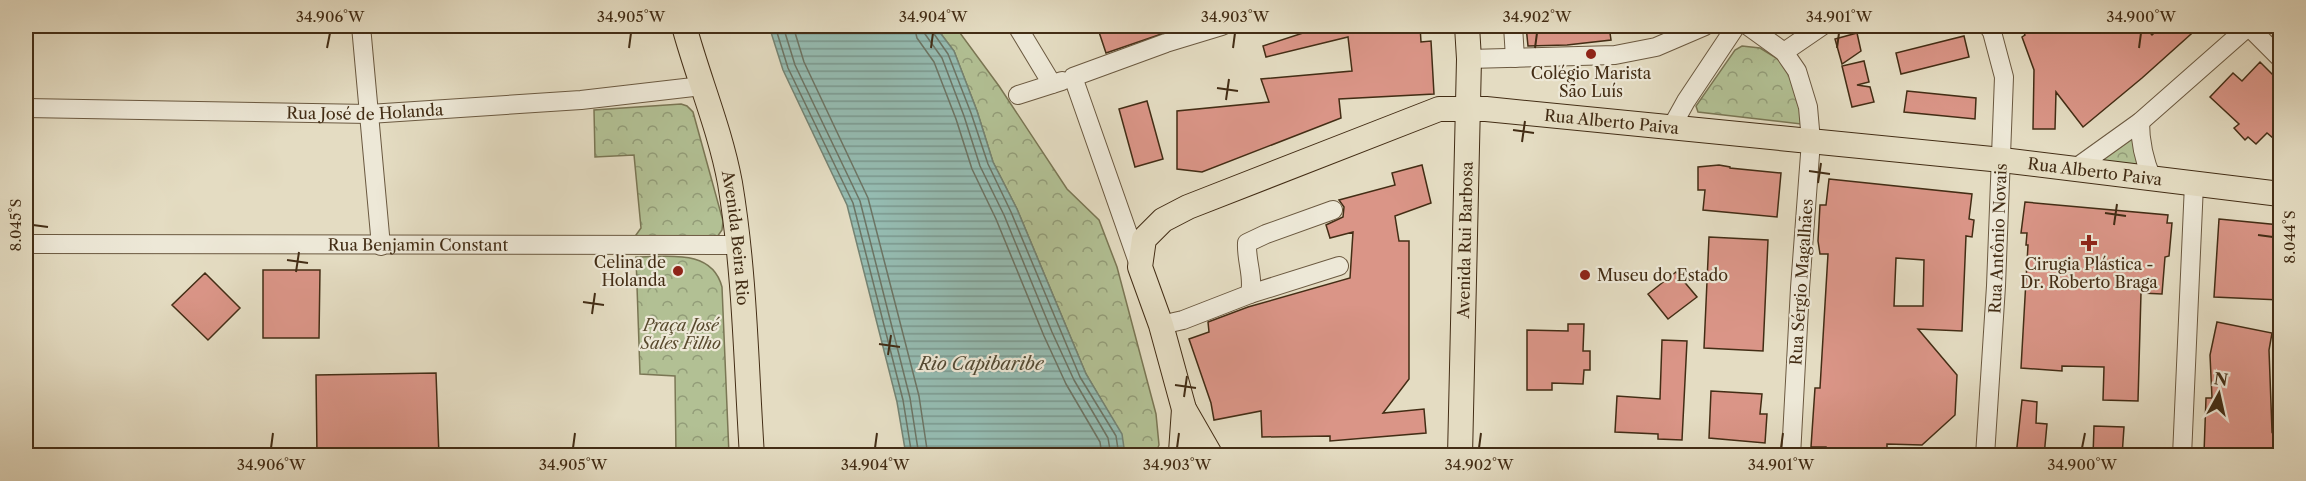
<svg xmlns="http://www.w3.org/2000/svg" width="2306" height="481" font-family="'Libre Caslon Text',serif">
	<defs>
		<pattern id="forest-crowns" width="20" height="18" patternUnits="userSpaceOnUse" patternTransform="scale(1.5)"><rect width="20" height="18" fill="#b2c094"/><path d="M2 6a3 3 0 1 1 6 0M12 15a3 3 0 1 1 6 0" fill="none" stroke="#929c78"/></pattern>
		<pattern id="water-rules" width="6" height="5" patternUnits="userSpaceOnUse" patternTransform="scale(1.5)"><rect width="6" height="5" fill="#95bcb2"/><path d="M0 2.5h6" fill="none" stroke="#7b9990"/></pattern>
	</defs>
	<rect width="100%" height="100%" fill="#e4dcc2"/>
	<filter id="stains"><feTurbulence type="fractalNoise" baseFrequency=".00333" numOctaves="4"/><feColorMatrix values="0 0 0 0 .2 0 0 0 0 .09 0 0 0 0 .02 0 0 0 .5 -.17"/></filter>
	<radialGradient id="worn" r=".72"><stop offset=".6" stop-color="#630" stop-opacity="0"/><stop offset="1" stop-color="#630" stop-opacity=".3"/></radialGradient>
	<path fill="url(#forest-crowns)" stroke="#7a7654" stroke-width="1.5" d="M935,26h24l1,7 39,53 68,103 32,31 18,47 39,147 3,31 -4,10h-30l-4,-21 -35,-60 -69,-165 -24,-47 -16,-51 -23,-60z
		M1742,46l18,2 26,16 18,52 -3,8 -103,-12 -2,-6 39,-56z
		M681,104l6,2 6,6 30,109 -1,9 -5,7 -86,5 10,-14 -7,-73 -39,2 -1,-47z
		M2141,122l12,58 -79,-9z
		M636,257c31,0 76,-9 86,30l7,168h-53l-1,-79 -35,-2z"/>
	<path fill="url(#water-rules)" stroke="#748373" stroke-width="1.5" d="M769,26h166l19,25 23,60 16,51 24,47 69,165 36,60 3,21h-219l-9,-53 -50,-197 -64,-135z"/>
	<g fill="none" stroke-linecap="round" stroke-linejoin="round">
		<path stroke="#6c7464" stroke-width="1.5" d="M775,26l13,42 65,135 50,197 9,56
			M783,26l12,39 65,136 50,197 9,58
			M793,26l11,36 64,136 51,198 9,60
			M914,26l3,12 17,24 22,57 16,50 24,50 48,117 22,48 34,58 2,14
			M923,26l2,8 17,24 22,58 16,50 24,49 48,117 22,48 34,58 3,18
			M931,26l1,5 16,23 23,59 17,51 23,48 69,165 36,59 3,20"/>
	</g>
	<path fill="#da9587" stroke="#432d15" stroke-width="1.5" fill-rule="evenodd" d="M1097,26h88l-79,27z
		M1301,26h119l1,16 10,-1 3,53 -95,5 2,19 -139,54 -25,-3v-58l92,-9 -8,-23 91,-8 -4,-34 -82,20 -3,-11 40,-13z
		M1526,26h83l2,14 -44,5 -39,1z
		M2020,26h124l8,9 10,-9h38l-58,52 -59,49 -27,-35 -1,37h-22l1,-59 -12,-33 3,-2z
		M1857,33l4,18 -19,13 -7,-25z
		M1964,36l5,21 -68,17 -5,-21z
		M1864,61l5,21 -12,3 13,2 4,15 -22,5 -10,-41z
		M2260,62l20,20v62l-13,-11 -11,11 -8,-7 -3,3 -11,-12 5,-4 -29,-27 23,-24 9,8z
		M1907,91l69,7 -1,21 -71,-7z
		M1147,101l16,58 -28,8 -16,-58z
		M1422,165l9,38 -36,13 4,25h10v138l-26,34 41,-4 2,24 -96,8v-5l-68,1 -1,-26 -47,9 -3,-17 -22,-64 20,-7 -1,-10 40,-15 102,-29 3,-46 -23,6 -4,-13 17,-8 1,-10 -5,-7 56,-15 -3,-12z
		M1719,165l11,2v1l51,5 -4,44 -74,-7 2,-20h-7v-23z
		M1829,179l143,15 -3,25 5,1 -2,17 -6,-1 -4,95 -44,-2 39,46 -2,40 -33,30 -35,-1v8l-61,-2v-3h-15l4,-59h5l8,-134h-8l-2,-13 2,-36h6zM1896,258l28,2 -1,46h-29z
		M2025,202l143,13 -1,8h5l-3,33 -4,1 -3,37 -21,-1 -3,108 -35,-1 1,-33 -42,-1v5l-41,-3 7,-123h-2l1,-12h-6z
		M2219,219l61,6v75l-66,-3z
		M1709,237l59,3 -5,111 -59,-3z
		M263,270h57l-1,68h-56z
		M1676,272l21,25 -29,22 -20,-25z
		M205,273l35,35 -32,32 -36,-35z
		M2217,322l55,11 -3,17 3,81 8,-15v40h-71v-2l-5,-1 2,-55h6l-2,-43z
		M1568,324h16l-1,27h7v19h-6l-1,14 -31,-1v7h-25v-60l41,1z
		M1662,340l25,1 -5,99 -24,-1v-5l-43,-2 2,-36 43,3z
		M436,373l3,83h-122l-1,-81z
		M1711,391l51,3 -2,20h7l-2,29 -56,-5z
		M2022,400l15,2 -1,21 11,1 -3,32h-28z
		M2094,426l30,1 -2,29h-29z"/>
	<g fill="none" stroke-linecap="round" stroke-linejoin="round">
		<g stroke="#6b5940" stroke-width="20">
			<g id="minor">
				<path d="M361,26l20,220"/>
				<path d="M1017,26l35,58"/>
				<path d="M1513,26l2,32"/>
				<path d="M1748,26l36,26 13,19 11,36 3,34 -11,147 -9,168"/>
				<path d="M2248,26l32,32"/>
				<path d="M1784,52l38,-26"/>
				<path d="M1469,59l146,-4 41,-8 49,-21"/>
				<path d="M1018,95l44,-14"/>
				<path id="s1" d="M26,108l343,6 212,-14 121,-14"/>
				<path d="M2140,122c0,21 4,38 12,57"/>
				<path d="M1671,128l15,-27 50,-75"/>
				<path d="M2073,170l67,-48 109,-96"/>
				<path id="s2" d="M26,244l711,1"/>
				<path d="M1139,265l-66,-188 93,-34 56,-17"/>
				<path d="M1250,294l89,-28"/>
				<path d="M1161,325l22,-5 67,-26c4,-17 -4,-33 -3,-51l19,-9 67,-24"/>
				<path id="s3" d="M1985,456l11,-170 8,-209 -12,-45 -4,-6"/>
				<path d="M2182,456l12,-272"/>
			</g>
		</g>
		<g stroke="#432d15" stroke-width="26">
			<g id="major">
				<path id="s4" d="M684,26c14,52 36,103 46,157 15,90 16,182 22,273"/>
				<path d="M1179,456l2,-4 3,-43"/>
				<path id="s5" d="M1211,456l-27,-47 -23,-84 -21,-58 4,-28 19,-19 25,-13 251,-98h47l516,51 278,34"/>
				<path id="s6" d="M1460,456l9,-397 -2,-33"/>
			</g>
		</g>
		<use href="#minor" stroke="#ede8d7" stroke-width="18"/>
		<use href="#major" stroke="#e4dcc2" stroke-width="24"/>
	</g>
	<path fill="none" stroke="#432d15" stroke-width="2" d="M327,48l3,-15M629,48l2,-15M931,48l2,-15M1233,48l2,-15M1535,48l2,-15M1837,48l2,-15M2139,48l2,-15M1217,88l21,3M1226,100l3,-21M1513,130l21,3M1522,142l3,-21M1809,171l21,3M1818,183l3,-20M2105,213l21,3M33,225l15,2M2114,225l3,-21M2258,235l15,2M287,260l21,3M296,272l3,-20M583,302l21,3M592,314l3,-21M879,344l21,3M888,355l3,-20M1175,385l21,3M1184,397l3,-21M271,448l2,-15M573,448l2,-15M875,448l2,-15M1177,448l2,-15M1479,448l2,-15M1781,448l2,-15M2082,448l3,-15"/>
	<g fill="#8f2418" stroke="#ede8d7" stroke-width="2">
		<circle cx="1591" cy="54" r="6"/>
		<path d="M2086 234h6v6h6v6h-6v6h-6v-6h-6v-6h6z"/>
		<circle cx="678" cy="271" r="6"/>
		<circle cx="1585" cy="275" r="6"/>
	</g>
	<g text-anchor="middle" stroke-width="4.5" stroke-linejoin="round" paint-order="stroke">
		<g font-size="16" fill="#432d15" stroke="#ede8d7">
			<text x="1591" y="79">Colégio Marista<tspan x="1591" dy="18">São Luís</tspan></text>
			<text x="666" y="268" text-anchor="end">Celina de<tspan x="666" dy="18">Holanda</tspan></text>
			<text x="2089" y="270">Cirugia Plástica -<tspan x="2089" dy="18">Dr. Roberto Braga</tspan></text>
			<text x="1597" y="281" text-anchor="start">Museu do Estado</text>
		</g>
		<g font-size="16" fill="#432d15" stroke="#ede8d7">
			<text dy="6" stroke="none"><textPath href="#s1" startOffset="339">Rua José de Holanda</textPath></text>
			<text dy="6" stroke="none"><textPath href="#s5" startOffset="729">Rua Alberto Paiva</textPath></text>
			<text dy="6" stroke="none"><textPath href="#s5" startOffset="1215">Rua Alberto Paiva</textPath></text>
			<text dy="6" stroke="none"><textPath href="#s4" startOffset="219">Avenida Beira Rio</textPath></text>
			<text dy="6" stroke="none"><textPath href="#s3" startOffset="218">Rua Antônio Novais</textPath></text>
			<text dy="6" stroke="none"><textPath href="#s6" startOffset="216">Avenida Rui Barbosa</textPath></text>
			<text dy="6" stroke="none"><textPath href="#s2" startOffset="392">Rua Benjamin Constant</textPath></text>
			<text transform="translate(1801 282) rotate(-86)" y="6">Rua Sérgio Magalhães</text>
		</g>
		<g font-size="16" font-style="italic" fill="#594a2e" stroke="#ede8d7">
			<text x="681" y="331">Praça José<tspan x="681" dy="18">Sales Filho</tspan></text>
		</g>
		<g font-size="18" font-style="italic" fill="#534a34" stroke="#ede8d7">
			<text x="981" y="370">Rio Capibaribe</text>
		</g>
	</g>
	<rect width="2306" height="481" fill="none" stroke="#e4dcc2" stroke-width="66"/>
	<g transform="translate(2219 394) rotate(8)" stroke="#ede8d7" stroke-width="4.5" paint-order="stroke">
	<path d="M0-4.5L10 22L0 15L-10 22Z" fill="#432d15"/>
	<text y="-9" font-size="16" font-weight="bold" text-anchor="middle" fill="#432d15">N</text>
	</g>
	<rect x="33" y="33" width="2240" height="415" fill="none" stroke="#432d15" stroke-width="2"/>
	<g font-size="15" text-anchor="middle" fill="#432d15">
		<text x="330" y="22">34.906°W</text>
		<text x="631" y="22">34.905°W</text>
		<text x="933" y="22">34.904°W</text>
		<text x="1235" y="22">34.903°W</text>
		<text x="1537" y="22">34.902°W</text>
		<text x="1839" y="22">34.901°W</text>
		<text x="2141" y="22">34.900°W</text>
		<text transform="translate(16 225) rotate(-90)" y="5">8.045°S</text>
		<text transform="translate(2290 237) rotate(-90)" y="5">8.044°S</text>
		<text x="271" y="470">34.906°W</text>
		<text x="573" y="470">34.905°W</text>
		<text x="875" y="470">34.904°W</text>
		<text x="1177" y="470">34.903°W</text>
		<text x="1479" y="470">34.902°W</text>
		<text x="1781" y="470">34.901°W</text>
		<text x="2082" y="470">34.900°W</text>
	</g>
	<rect width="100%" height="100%" filter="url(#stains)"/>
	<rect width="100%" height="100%" fill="url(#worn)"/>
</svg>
